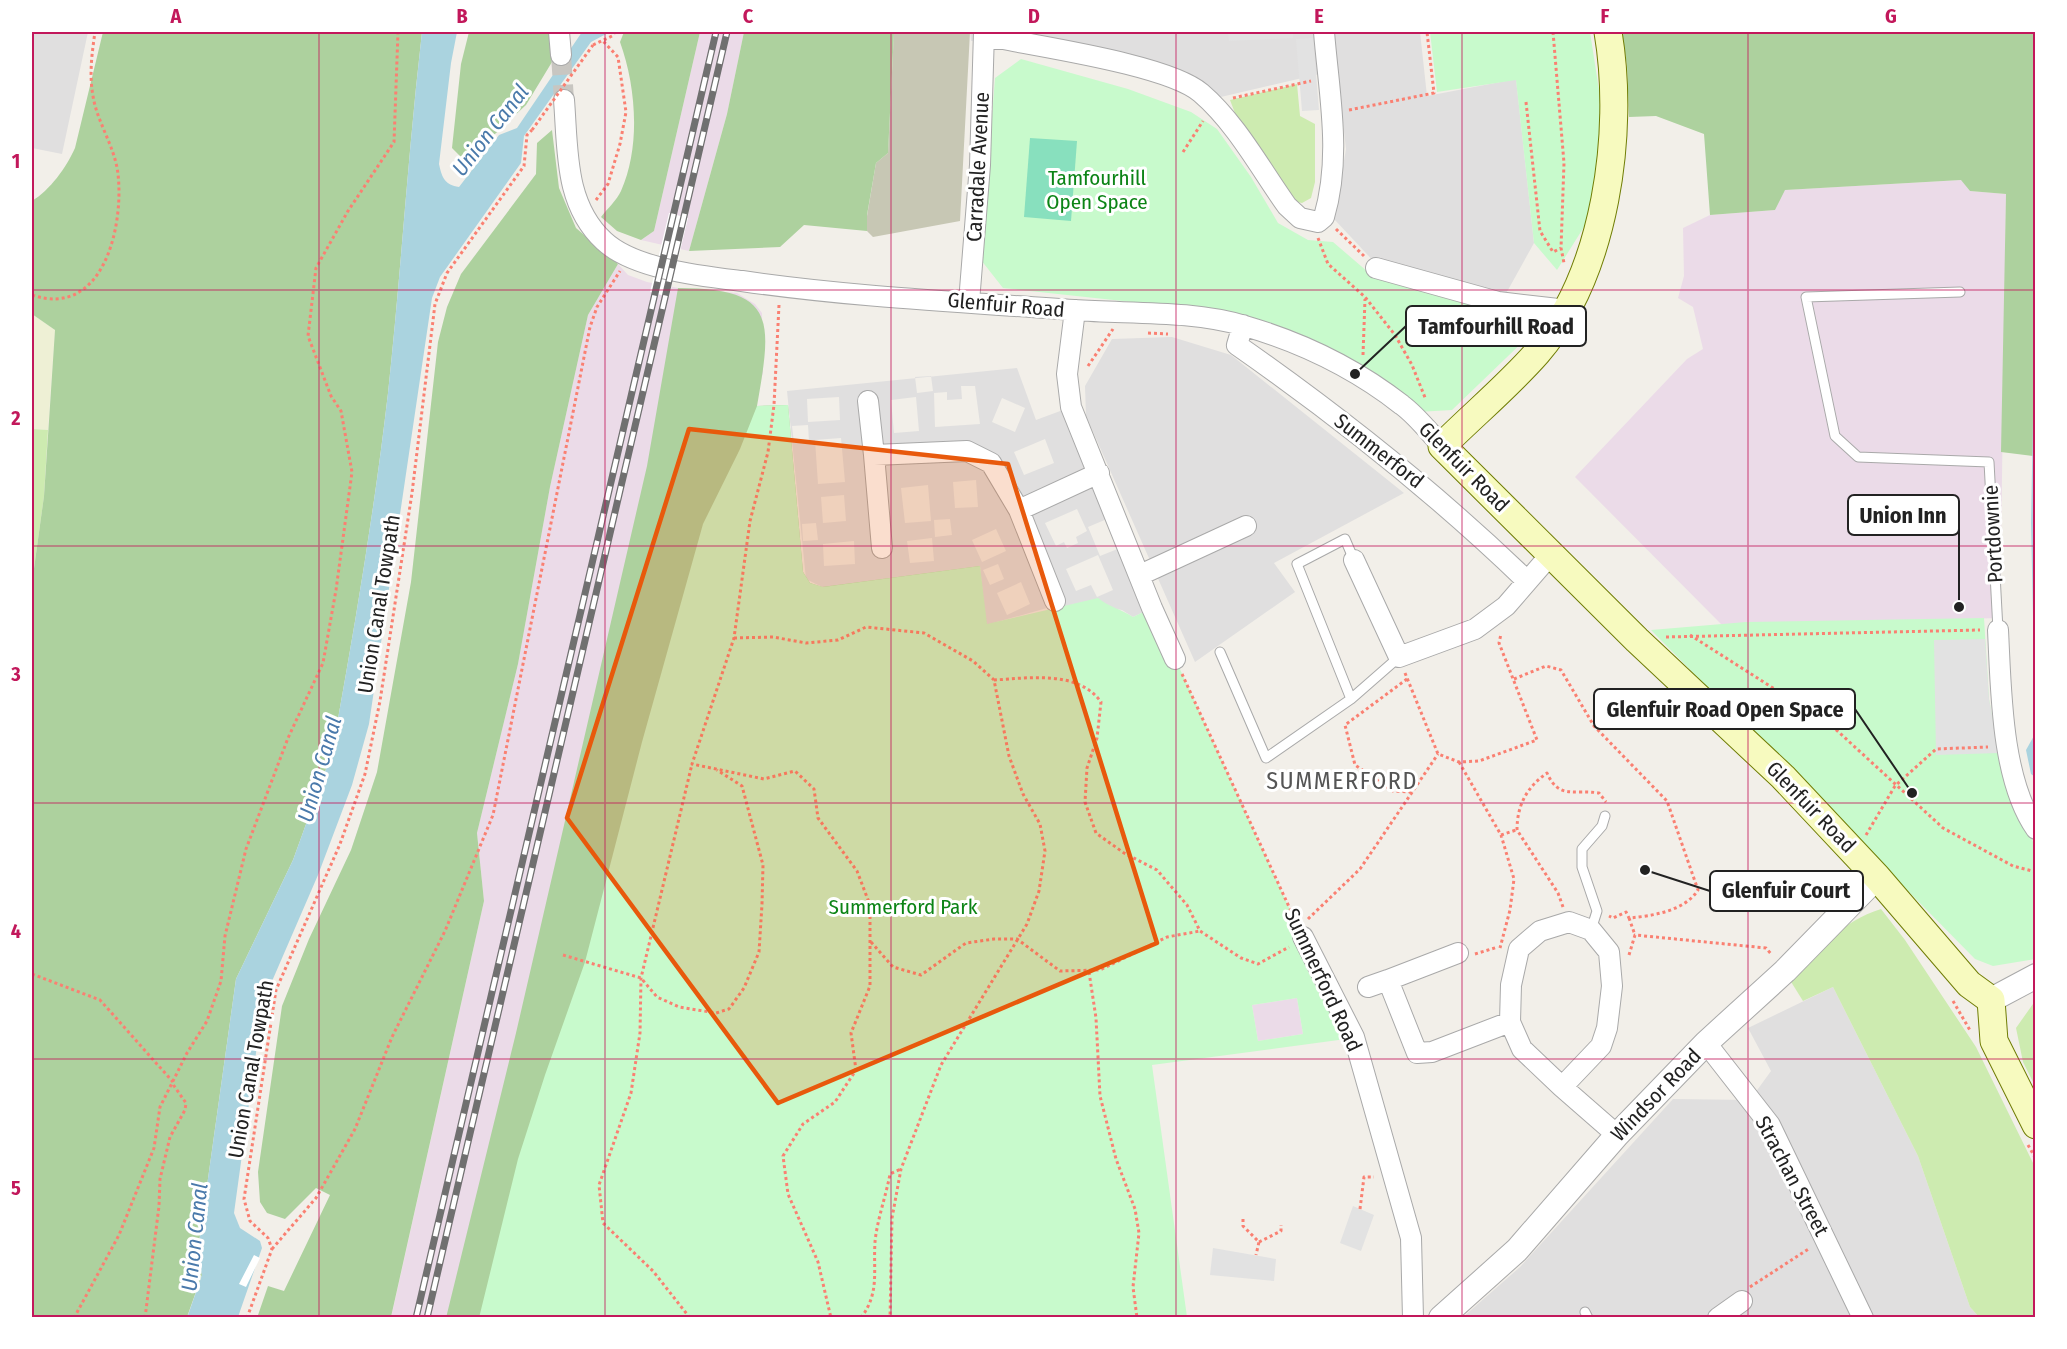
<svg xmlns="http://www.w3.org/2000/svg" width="2067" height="1349" font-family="'Fira Sans Condensed',sans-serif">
	<rect width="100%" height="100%" fill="#f2efe9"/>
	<path fill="#e0dfdf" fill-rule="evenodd" d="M32,32h56l-26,122 -30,-6z
		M970,32h450l7,64 89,-17 18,164 -31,56 -124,-32 -45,-48 12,-70 -9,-79 -129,30 -9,-9 -196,-52 -32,2z
		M1172,337l59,18 173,138 -130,70 21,29 -100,70 -109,-246 -1,-30 27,-47z
		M1017,368l19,52 35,-13 81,201 -19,9 -11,-7 -11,-2h-64l-61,17 -6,-59 -158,21 -16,-8 -19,-188zM931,376l2,15 -16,2 -2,-16zM961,386h14l5,38 -45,3 -1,-34 13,-1v8l15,-1zM839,397l1,23 -32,2 -1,-23zM916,397l3,34 -25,2 -3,-33zM1002,398l23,10 -10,24 -23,-10zM808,425l1,16 -15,2 -2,-17zM841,438l4,44 -27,2 -3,-44zM1045,439l9,24 -30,12 -10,-23zM976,480l2,27 -23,1 -2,-26zM928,485l3,36 -26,2 -4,-35zM844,495l2,26 -23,2 -2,-26zM1077,509l10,22 -11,6 2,6 -11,5 -3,-6 -8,4 -11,-23zM950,519l2,16 -17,2 -1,-17zM1107,519l13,29 -20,8 -12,-29zM816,523l2,17 -15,1 -1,-17zM996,529l10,22 -24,11 -10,-22zM932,538l2,23 -24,2 -3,-22zM854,541l1,23 -31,2 -1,-22zM1098,555l15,35 -16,7 -6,-12 -15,6 -10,-22zM998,564l6,15 -14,6 -7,-15zM1021,582l9,22 -23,11 -10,-22z
		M1833,987l85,169 52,151 9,10 -517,1 58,-51 153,-168 77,1 21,-29 -23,-43z"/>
	<path fill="#ebdbe8" d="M700,32h44l-17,82 -38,137 -48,-11 13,-9z
		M1962,180l8,11 36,3 -6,424 -278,7 -147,-148 112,-118 16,-10 -10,-42 -15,-9 6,-22 -1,-48 27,-13 65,-5 9,-20z
		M618,264l10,11 19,7 31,6 59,5 18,11 7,9 1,60 -284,944 -88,1 93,-417 -7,-68 41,-169 32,-177 38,-172z
		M1297,998l6,36 -45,7 -6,-36z"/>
	<path fill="#c7c7b4" d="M894,32h76l-10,189 -87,16 -6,-6v-15l9,-53 12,-10z"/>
	<path fill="#eef0d5" d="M32,314l23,16 -7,100 -16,-1z"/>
	<path fill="#cdebb0" d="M1297,84l3,32 15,8v58l-4,16 -9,5 -9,-2 -52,-72 -11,-29z
		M32,429l16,1 -4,66 -12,87z
		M1881,909l24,31 71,107 59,120v150h-56l-9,-10 -52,-151 -85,-169 -30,14 -15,-24c29,-27 54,-56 93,-68z
		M2035,1001v85l-12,-24 -7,-34z"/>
	<path fill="#add19e" d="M103,32h319c-14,120 -21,241 -34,361 -13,113 -32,226 -52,337l-10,39 -33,91 -57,119 -39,278 5,18 -15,42h-155v-734l12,-87 11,-166 -23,-16v-113c18,-11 34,-33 43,-53z
		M469,32h80l3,30 -26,43 -45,42 -20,10 -9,-9 9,-84z
		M624,32h76l-46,199 -13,9 -24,-9 -16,-14c6,-8 16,-17 20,-26 20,-45 15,-105 -1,-149z
		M744,32h150l-6,121 -12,10 -9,52v16l-63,-6 -24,22 -91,4 38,-137z
		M1622,32h413l-2,424 -32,-4 5,-258 -36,-3 -9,-11 -176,10 -10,20 -65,5 -6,-81 -48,-18 -27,1 -2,-51z
		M552,130l7,58 17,40 42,36 -30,51 -38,172 -32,177 -41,169 7,68 -93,416 -134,1 11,-32 16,5 46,-96 -14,-7 -31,31 -18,-6 -7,-11 -2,-30 24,-166 27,-67 42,-89 26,-78 34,-190 27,-240 9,-35 14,-33 75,-100 1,-31z
		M678,288c99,0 94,32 79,118l31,-1 15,167 7,11 12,4 158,-21 -90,751 -444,1 70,-285 131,-567z"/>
	<path fill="#c8facc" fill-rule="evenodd" d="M1430,32h160l11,71 -7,108 -37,59 -23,-27 -18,-163 -79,12z
		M1021,59l107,30 63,23 26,17 34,48 27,46 30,17 25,2 35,30 172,43 -10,20 -78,75 -35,2 -192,-100 -222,-24 -22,-28 14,-182z
		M788,405l15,167 7,11 13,4 157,-21 7,58 111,-26c11,9 23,11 35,19l19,-9 154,337 40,94 -194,26 35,252 -708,1 39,-159 27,-84 40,-113 57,-220 61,-218 37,-75 17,-43zM1297,998l6,36 -45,7 -6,-36z
		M1984,618l5,81 10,54 36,94v112l-42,7 -18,-7 -324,-329 95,-8z"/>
	<path fill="#88e0be" d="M1030,138l47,3 -6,80 -47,-4z"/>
	<path fill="#e2e2e2" d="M1228,32h65v6l-64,3z
		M1313,38l6,72 -17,1 -6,-72z
		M1985,639l4,60 10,54 -63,2 -2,-115z
		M1353,1206l21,9 -13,36 -21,-8z
		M1213,1248l63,11 -2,22 -64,-6z"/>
	<path fill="#aad3df" d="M422,32h35l-6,31 -12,101c3,14 6,21 20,23l40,-52 18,-7 65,-96h28l-19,10 -67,94 -3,27 -81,114 -8,21 -63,426 -17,61 -34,90 -55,127 -29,211 6,15 20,13 2,7 -24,69 -51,1 15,-43 -5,-18 39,-278 57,-119 33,-91 10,-39c20,-111 39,-224 52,-337 13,-120 20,-241 34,-361z
		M2035,308v402l-4,-187z
		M2035,734v43l-4,-3 -5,-24z"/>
	<path fill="#fff" d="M669,213l19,5 -19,79 -19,-5z
		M254,1255l6,3 -14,29 -7,-3z"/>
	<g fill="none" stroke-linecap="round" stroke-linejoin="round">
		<path stroke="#c8c6c1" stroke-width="20" stroke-dasharray="20 10" stroke-linecap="butt" d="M561,55l3,45"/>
		<g stroke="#a9a9a9" stroke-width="11">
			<path id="service" d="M1960,292l-154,5 29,139 23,21 131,5 9,168
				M1220,652l46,106 85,-59 48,-42
				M1351,699l-54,-135 48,-25 9,21
				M1591,930l6,-19 -15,-44v-18l20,-23 3,-10
				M1585,1312l3,6"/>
		</g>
		<g stroke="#a9a9a9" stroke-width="22">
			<path id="minor" d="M559,32l2,23
				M984,39h19c45,9 167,27 198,54 35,30 59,75 86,113l13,12 18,4 6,-5c18,-61 5,-123 0,-185
				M564,100c4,49 0,104 40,141 30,28 97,35 138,40 110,16 221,21 332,29 55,4 118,0 171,16 55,16 111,43 157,79 15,11 27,27 40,41
				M1376,268l122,34 69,8
				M969,302l11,-137 4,-133
				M1075,310l-8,64 4,33 81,201 23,51
				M1243,325l-6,20c103,72 200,149 290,236
				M868,401l6,54 93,-4 24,12 28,47 36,91
				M874,455l8,93
				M1019,510l80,-37
				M1354,560l45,97 76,-28 31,-23 45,-52
				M1140,575l106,-49
				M1998,630c3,58 3,149 38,199
				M1303,937l51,100 57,201 2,80
				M1458,953l-70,27 29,73 15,-1 78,-30
				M1368,987l20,-7
				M1706,1043l64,82 93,193
				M1562,1087l39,-41 6,-18 5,-42 -3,-34 -18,-22 -22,-8 -29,9 -21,18 -8,36 -1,37 12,27 40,38 55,48
				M1718,1318l24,-17"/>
		</g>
		<g stroke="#a9a9a9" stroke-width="26">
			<path id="tertiary" d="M1991,1000l45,-24
				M1441,1318l76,-68 100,-115 89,-92 79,-72 92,-94"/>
		</g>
		<g stroke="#707d05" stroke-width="29">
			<path id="secondary" d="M1608,32c17,100 -2,241 -71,321 -29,33 -64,62 -95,93l195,194 146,137 94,100 92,107 22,16 3,41 42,84"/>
		</g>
		<path stroke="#fa8072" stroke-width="3" stroke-dasharray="3 3" stroke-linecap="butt" d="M1553,32l11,131 -3,85 3,15
			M593,45l19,-9 3,-4
			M1233,98l78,-17
			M1526,102l14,129 13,21 8,-4
			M1349,110l85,-17 -7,-61
			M1183,152l20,-31
			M596,200l12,-16 12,-40 6,-32 -8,-55 -15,-16
			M1336,229l28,27
			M1318,238l10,26 37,33 30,38 17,30 14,35
			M32,295c71,24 92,-68 86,-121 -3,-27 -21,-52 -25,-78 -4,-22 -1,-43 2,-64
			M779,305l-5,100 -6,47 -18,69 -16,117 -42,126 72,15 31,-8 19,18 4,29 39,53 13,34v81l-19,47 5,37 -21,32 -32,22 -20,32 5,38 30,68 13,56
			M1148,333l20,1
			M1363,355l2,-56
			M1088,366l25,-37
			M1690,635l141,90 112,103 70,38 23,6
			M1666,637l314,-7
			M734,638l39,-1 33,6 32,-3 28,-13 58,6 49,28 21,19 15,76 14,38 17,30 5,27 -6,40 -12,33 -86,141 -40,104 -9,49 -2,100
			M1405,673l33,81 21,8 20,-1 58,-21 -38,-97 2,-9
			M1182,674l114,248
			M1407,679l-62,46 10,40 38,26 18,1
			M1514,679l32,-13 15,4 33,56 73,75 31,89c-13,21 -46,26 -69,28l-3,-6 -13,6 -4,-2
			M994,680c35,-2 84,-10 107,22l-4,36 -10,30 -2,34 11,31 28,20 33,17 30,35 13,26 41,27 17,6 31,-17
			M1459,762l42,73 13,44 -4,31 -10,38
			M1501,835l15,-5
			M1866,835l29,-49 41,-37 52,-2
			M1563,907l-5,-14 -41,-63c0,-25 10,-43 30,-57 12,27 27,16 52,20l7,9
			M1629,918l6,17
			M1308,919l52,-50 78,-115
			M871,942l22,25 28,8 45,-32 28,-4h23l43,32 40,-1 67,-33 33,-6
			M1475,954l23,-7
			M563,955l78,23 16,19 22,10 37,6 13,-4 15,-21 15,-36 3,-48 1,-39 -21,-79 -25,-16
			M1629,955l6,-20 131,13 6,7
			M1089,972l7,46 4,78 16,63 19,50 4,24 -6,54 4,31
			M32,974l68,26 73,82
			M1953,1001l18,31
			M2028,1145l8,14
			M1360,1209l4,-32h10
			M1243,1219v7l16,16 -3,13
			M1259,1242l22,-11v-6
			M272,1249l44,-51 39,-69 37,-92 53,-106 48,-116 97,-488 7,-20 23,-36
			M1750,1287l60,-39
			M74,1318l45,-83 35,-87 6,-41 27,-54 20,-32 14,-40 4,-45 21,-87 42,-111 35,-75 13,-73 16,-118 -11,-61 -10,-15 -23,-60 8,-68 32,-57 46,-69 4,-110
			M145,1318l14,-112 1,-27 10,-42 15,-27 1,-7 -14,-20
			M247,1318l25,-69 -4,-11 -18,-17 -6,-22 32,-209 64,-146 25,-70 15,-73 32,-208 23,-189 12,-31 77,-107 3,-31 5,-5
			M690,1318l-37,-47 -50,-48 -4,-38 32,-92 9,-60 1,-55 51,-214
			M861,1318c19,-26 12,-46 14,-76 2,-22 11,-46 15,-68l11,-5"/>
		<use href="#service" stroke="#fff" stroke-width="9"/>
		<use href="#minor" stroke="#fff" stroke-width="20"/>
		<use href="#tertiary" stroke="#fff" stroke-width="24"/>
		<use href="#secondary" stroke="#f7fabf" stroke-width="27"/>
		<g stroke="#707070" stroke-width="7">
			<path id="rail" d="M416,1318l300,-1286
				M427,1318l300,-1286"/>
		</g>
		<use href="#rail" stroke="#fff" stroke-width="4.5" stroke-dasharray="14" stroke-linecap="butt"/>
		<path stroke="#fa8072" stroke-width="3" stroke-dasharray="3 3" stroke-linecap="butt" d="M532,130l61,-85"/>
	</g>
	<path fill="#e8590c" fill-opacity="0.2" stroke="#e8590c" stroke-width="4.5" stroke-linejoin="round" d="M689,429l319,35 149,479 -379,160 -211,-285z"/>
	<path fill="none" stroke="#c2185b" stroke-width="1.5" stroke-opacity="0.55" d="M319,32v1286M605,32v1286M891,32v1286M1176,32v1286M1462,32v1286M1748,32v1286M32,290h2004M32,546h2004M32,803h2004M32,1059h2004"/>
	<g text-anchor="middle" stroke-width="6" stroke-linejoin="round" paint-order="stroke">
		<g font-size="21" fill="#222" stroke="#fff">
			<text transform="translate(978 167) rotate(-87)" y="7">Carradale Avenue</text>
			<text transform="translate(1006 305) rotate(5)" y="7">Glenfuir Road</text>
			<text transform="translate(1379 451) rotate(38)" y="7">Summerford</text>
			<text transform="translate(1464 467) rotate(45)" y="7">Glenfuir Road</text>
			<text transform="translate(1993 534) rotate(-93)" y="7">Portdownie</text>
			<text transform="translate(379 604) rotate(-81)" y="7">Union Canal Towpath</text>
			<text transform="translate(1811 807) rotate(46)" y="7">Glenfuir Road</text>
			<text transform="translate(1323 980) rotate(65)" y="7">Summerford Road</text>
			<text transform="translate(251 1069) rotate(-80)" y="7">Union Canal Towpath</text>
			<text transform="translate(1656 1095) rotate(-46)" y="7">Windsor Road</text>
			<text transform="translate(1792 1176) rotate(62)" y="7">Strachan Street</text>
		</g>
		<g font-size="21" fill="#0c8416" stroke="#fff">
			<text x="1097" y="185">Tamfourhill<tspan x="1097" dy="24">Open Space</tspan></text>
			<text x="903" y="914">Summerford Park</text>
		</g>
		<g font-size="22" font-style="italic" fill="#4a7aab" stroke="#fff">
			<text transform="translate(490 130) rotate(-52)" y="8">Union Canal</text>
			<text transform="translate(319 769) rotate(-74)" y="8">Union Canal</text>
			<text transform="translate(194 1237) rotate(-84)" y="8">Union Canal</text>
		</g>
		<g font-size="24" letter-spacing="1.5" fill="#555" stroke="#fff">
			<text x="1342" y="789">SUMMERFORD</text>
		</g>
	</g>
	<path fill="none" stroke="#222" stroke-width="2" d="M1355 374L1406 326M1959 607L1959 515M1912 793L1855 709M1645 870L1710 891"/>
	<g fill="#222" stroke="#fff" stroke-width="2">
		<circle cx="1355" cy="374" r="6"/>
		<circle cx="1959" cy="607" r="6"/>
		<circle cx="1912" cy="793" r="6"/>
		<circle cx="1645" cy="870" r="6"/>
	</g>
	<g fill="#fff" stroke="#222" stroke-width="2">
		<rect x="1406" y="306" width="180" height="40" rx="6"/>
		<rect x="1848" y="495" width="111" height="40" rx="6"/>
		<rect x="1594" y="689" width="261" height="40" rx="6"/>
		<rect x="1710" y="871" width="153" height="40" rx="6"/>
	</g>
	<g font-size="22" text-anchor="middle" font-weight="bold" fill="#222">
		<text x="1496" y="334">Tamfourhill Road</text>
		<text x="1903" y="523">Union Inn</text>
		<text x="1725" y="717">Glenfuir Road Open Space</text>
		<text x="1786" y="898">Glenfuir Court</text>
	</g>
	<rect width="2067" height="1349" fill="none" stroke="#ffffff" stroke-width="66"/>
	<rect x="33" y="33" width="2001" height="1283" fill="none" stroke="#c2185b" stroke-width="2"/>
	<g font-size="20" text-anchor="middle" font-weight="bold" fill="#c2185b">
		<text x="176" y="23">A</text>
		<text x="462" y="23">B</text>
		<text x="748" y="23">C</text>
		<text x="1034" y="23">D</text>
		<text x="1319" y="23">E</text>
		<text x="1605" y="23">F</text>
		<text x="1891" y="23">G</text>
		<text x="16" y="168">1</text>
		<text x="16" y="425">2</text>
		<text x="16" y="681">3</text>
		<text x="16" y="938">4</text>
		<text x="16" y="1195">5</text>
	</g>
</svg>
